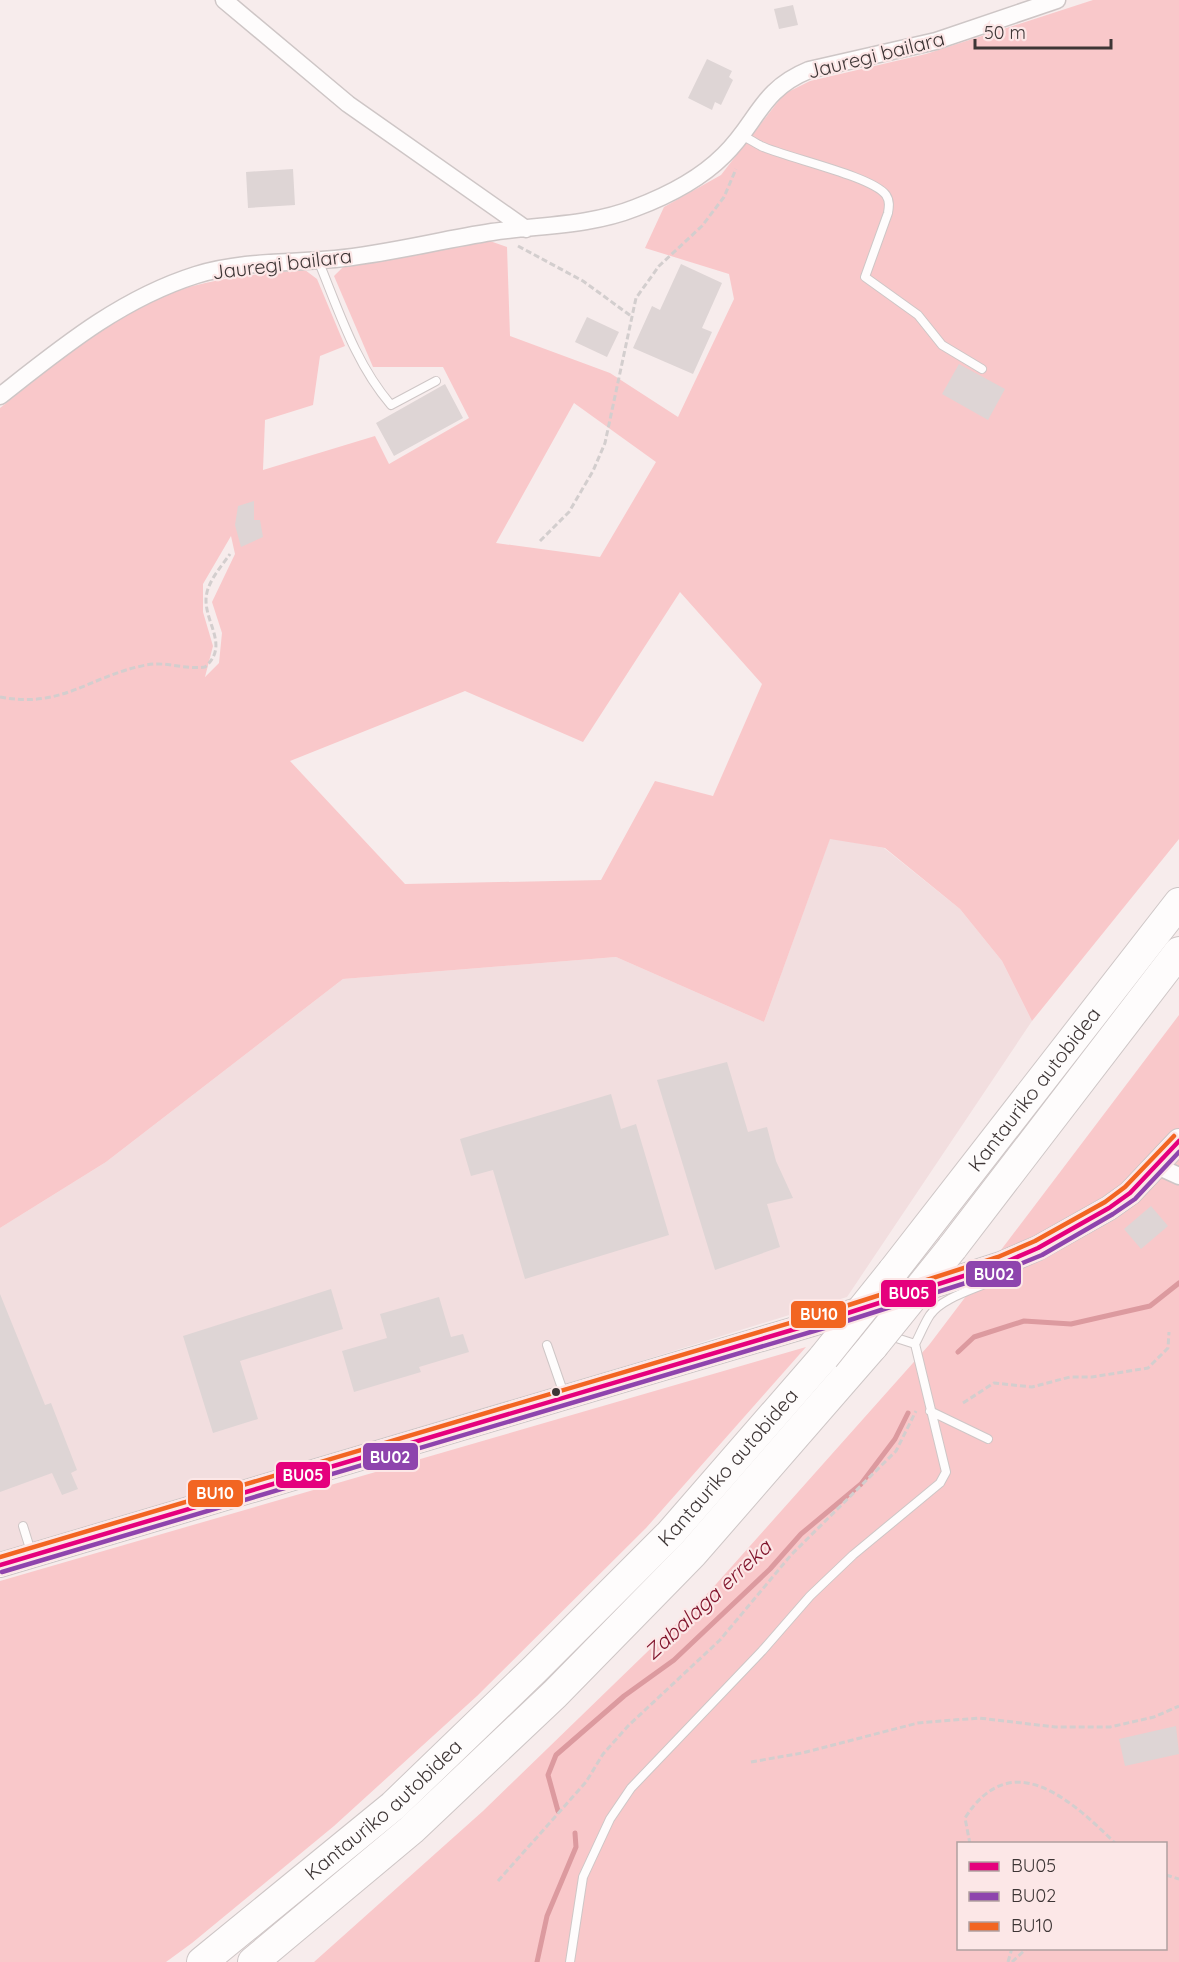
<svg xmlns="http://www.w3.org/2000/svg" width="1179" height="1962" font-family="Quicksand,sans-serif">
	<rect width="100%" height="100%" fill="#f7ecec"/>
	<path fill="#f2dedf" d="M830,838l54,10 76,61 42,52 30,60 -185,276 -411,128 -436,130v-327l106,-66 237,-183 273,-22 148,65z"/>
	<path fill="#f9c8ca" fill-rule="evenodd" d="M1093,0h86v839l-147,182 -30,-60 -42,-52 -75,-61 -55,-9 -66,183 -148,-65 -273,22 -237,183 -106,66v-820c42,-33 83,-68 128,-96 50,-30 120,-38 177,-42l12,9 28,67 -25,10 -7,49 -48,15 -2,50 112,-34 14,28 80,-46 -26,-51h-70l-39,-91 10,-10 143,-26 20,7 3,89 100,37 68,44 56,-118 -5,-25 -84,-26 19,-41 57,-32 63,-81 26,-13 116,-27zM574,403l82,59 -56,95 -104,-14zM231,536l4,18 -23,48 10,31 -3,30 -14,14 8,-31 -10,-34v-28zM680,592l82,92 -49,112 -58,-15 -54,99 -196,4 -115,-123 175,-70 118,51z
		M1179,1015v947h-865l169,-151 226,-219 220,-247zM958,1844h208v104h-208z
		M806,1347l-160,181 -169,168 -143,130 -142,117 -26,19h-166v-381z"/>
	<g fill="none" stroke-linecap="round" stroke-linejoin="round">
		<path stroke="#dc9a9f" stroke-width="5" d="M958,1352l16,-15 50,-16 47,3 79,-18 29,-23
			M558,1811l-10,-36 8,-20 68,-59 50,-36 96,-91 31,-35 60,-50 34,-45 13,-26
			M537,1962l10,-46 29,-69 -1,-14"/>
	</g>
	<path fill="#ded5d5" d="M793,5l5,20 -19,4 -5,-20z
		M707,59l25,12 -3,6 4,3 -12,25 -6,-3 -3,8 -24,-12z
		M293,169l2,36 -47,3 -2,-36z
		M681,264l41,19 -20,45 10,4 -19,42 -60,-26 19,-42 8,4z
		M587,317l32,15 -12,25 -32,-15z
		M959,364l46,25 -17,31 -46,-26z
		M445,384l18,34 -69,38 -18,-33z
		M254,501v19h6l3,17 -22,10 -6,-22 3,-19z
		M727,1062l21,70 19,-5 9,34 17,37 -26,6 13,43 -65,23 -58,-190z
		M611,1094l10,35 15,-5 33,111 -144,44 -32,-109 -22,6 -11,-37z
		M1151,1206l17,20 -27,23 -17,-20z
		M331,1289l12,40 -103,32 18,58 -45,14 -30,-97z
		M0,1294l45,111 6,-2 26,67 -6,3 7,16 -16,6 -10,-22 -52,19z
		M439,1297l12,40 12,-3 6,18 -50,15 2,5 -67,20 -12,-41 45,-13 -7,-24z
		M1176,1726l3,28 -54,12 -6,-27z"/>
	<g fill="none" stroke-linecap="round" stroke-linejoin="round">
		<g stroke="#cec6c6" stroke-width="10">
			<path id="service" d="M741,135c7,3 14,8 20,11 26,12 111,30 125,49 4,6 3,12 2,18l-23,64 53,38 24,30 40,24
				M318,260c21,51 37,103 73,145l45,-24
				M856,1325l59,19
				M547,1345l18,52
				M930,1411l58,28
				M23,1526l9,29
				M570,1962l13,-85 27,-58 21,-31 131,-137 48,-55 43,-41 87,-72 6,-11 -31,-128c5,-9 9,-20 15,-29 17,-24 67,-29 89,-50"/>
		</g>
		<g stroke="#cec6c6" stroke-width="19">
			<path id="minor" d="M224,0l124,104 178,125
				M0,396c61,-48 120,-97 196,-121 45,-14 93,-12 139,-16 53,-5 105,-19 157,-27 47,-7 98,-6 143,-24 32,-12 64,-28 89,-53 34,-33 36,-65 85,-85l127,-29 121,-41
				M1157,1166l22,10"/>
		</g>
		<g stroke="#cec6c6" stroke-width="26">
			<path id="secondary" d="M0,1565l829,-246 172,-55 37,-16 71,-40 21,-15 49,-52"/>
		</g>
		<g stroke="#cec6c6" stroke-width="32">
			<g id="motorway">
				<path d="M952,1248l227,-296"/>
				<path id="s1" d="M893,1271l286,-368"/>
				<path id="s2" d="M202,1962l191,-156 142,-137 135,-135 154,-177"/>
				<path d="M253,1962l158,-132 144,-136 138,-141 180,-207"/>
			</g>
		</g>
		<path stroke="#d3cece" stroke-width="3" stroke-dasharray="6 3" stroke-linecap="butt" d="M518,246l65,35 48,35
			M540,541l29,-29 24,-41 12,-28 31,-145 23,-32 43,-40 22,-29 12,-28
			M0,697c63,12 89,-21 146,-32 20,-4 39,5 59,2 24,-21 1,-42 1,-67 0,-17 15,-33 24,-46
			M963,1403l31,-20 38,4 38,-10h22l56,-9 20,-20 1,-16
			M751,1762l51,-9 116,-30 61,-5 76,9h55l44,-10 25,-11
			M970,1844l-5,-26c47,-74 107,-17 151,26
			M1166,1847v-2
			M1166,1875l13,4
			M498,1881l88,-99 17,-28 26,-29 91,-85 71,-85 105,-104 20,-40
			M1008,1962l4,-14
			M1012,1962l15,-14"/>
		<use href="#service" stroke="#fefcfc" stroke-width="8"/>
		<use href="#minor" stroke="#fefcfc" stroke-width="16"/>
		<use href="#secondary" stroke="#fefcfc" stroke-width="24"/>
		<use href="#motorway" stroke="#fefcfc" stroke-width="30"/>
		<g stroke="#cec6c6" stroke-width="32" stroke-linecap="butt">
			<path id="motorway-bridge" d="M873,1346l79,-98
				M824,1357l69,-86"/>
		</g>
		<use href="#motorway-bridge" stroke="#fefcfc" stroke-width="30"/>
		<g stroke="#fce7e7" stroke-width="9">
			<path id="bus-1" d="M0,1565l829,-246 172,-55 37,-16 71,-40 21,-15 49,-52"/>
		</g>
		<g stroke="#fce7e7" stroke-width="9">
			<path id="bus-2" d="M2,1572l829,-246 172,-55 39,-16 71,-41 22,-15 44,-47"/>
		</g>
		<g stroke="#fce7e7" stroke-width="9">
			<path id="bus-3" d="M0,1557l827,-245 171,-55 37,-16 70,-39 20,-15 49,-51"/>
		</g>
		<use href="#bus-1" stroke="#e5007d" stroke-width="4.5"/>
		<use href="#bus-2" stroke="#8e44ad" stroke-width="4.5"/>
		<use href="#bus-3" stroke="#f26522" stroke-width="4.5"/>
	</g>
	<circle fill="#3e3636" stroke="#fce7e7" stroke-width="2" cx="556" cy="1392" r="5"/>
	<g text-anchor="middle" stroke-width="4.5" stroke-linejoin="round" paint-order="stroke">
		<g font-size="20" fill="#3e3636" stroke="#fce7e7">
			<text transform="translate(876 55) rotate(-14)" y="7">Jauregi bailara</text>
			<text transform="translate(282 264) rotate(-7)" y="7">Jauregi bailara</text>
			<text dy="7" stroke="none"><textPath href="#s1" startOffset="230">Kantauriko autobidea</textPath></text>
			<text dy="7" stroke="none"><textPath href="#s2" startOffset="723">Kantauriko autobidea</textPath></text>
			<text dy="7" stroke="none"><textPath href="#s2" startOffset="237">Kantauriko autobidea</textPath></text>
		</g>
		<g font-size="21" font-style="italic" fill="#7f122a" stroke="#fce7e7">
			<text transform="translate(708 1600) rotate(-43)" y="7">Zabalaga erreka</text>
		</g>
	</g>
	<g stroke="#fce7e7" stroke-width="2">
		<rect x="965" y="1260" width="57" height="28" rx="6" fill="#8e44ad"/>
		<rect x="880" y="1279" width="57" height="29" rx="6" fill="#e5007d"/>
		<rect x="790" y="1300" width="57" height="29" rx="6" fill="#f26522"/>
		<rect x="362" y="1442" width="57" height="29" rx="6" fill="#8e44ad"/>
		<rect x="275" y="1461" width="56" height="28" rx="6" fill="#e5007d"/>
		<rect x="187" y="1479" width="57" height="29" rx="6" fill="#f26522"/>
	</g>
	<g font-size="16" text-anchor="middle" font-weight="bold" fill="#fff">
		<text x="994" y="1280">BU02</text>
		<text x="909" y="1299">BU05</text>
		<text x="819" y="1320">BU10</text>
		<text x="390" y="1463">BU02</text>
		<text x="303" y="1481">BU05</text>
		<text x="215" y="1499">BU10</text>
	</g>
	<rect x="957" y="1842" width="210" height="108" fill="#fce7e7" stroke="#b0a0a0" stroke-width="1.5"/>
	<rect x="969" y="1862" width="30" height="9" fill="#e5007d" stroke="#b0a0a0" stroke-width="1.5"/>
	<text x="1011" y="1872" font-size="18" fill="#3e3636">BU05</text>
	<rect x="969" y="1892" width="30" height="9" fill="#8e44ad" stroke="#b0a0a0" stroke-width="1.5"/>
	<text x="1011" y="1902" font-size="18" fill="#3e3636">BU02</text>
	<rect x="969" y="1922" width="30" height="9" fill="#f26522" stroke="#b0a0a0" stroke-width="1.5"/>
	<text x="1011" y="1932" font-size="18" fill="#3e3636">BU10</text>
	<path d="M975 39v9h136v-9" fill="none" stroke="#3e3636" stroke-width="3"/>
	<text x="984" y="39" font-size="18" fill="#3e3636" stroke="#fce7e7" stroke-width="4.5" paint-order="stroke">50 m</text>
</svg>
